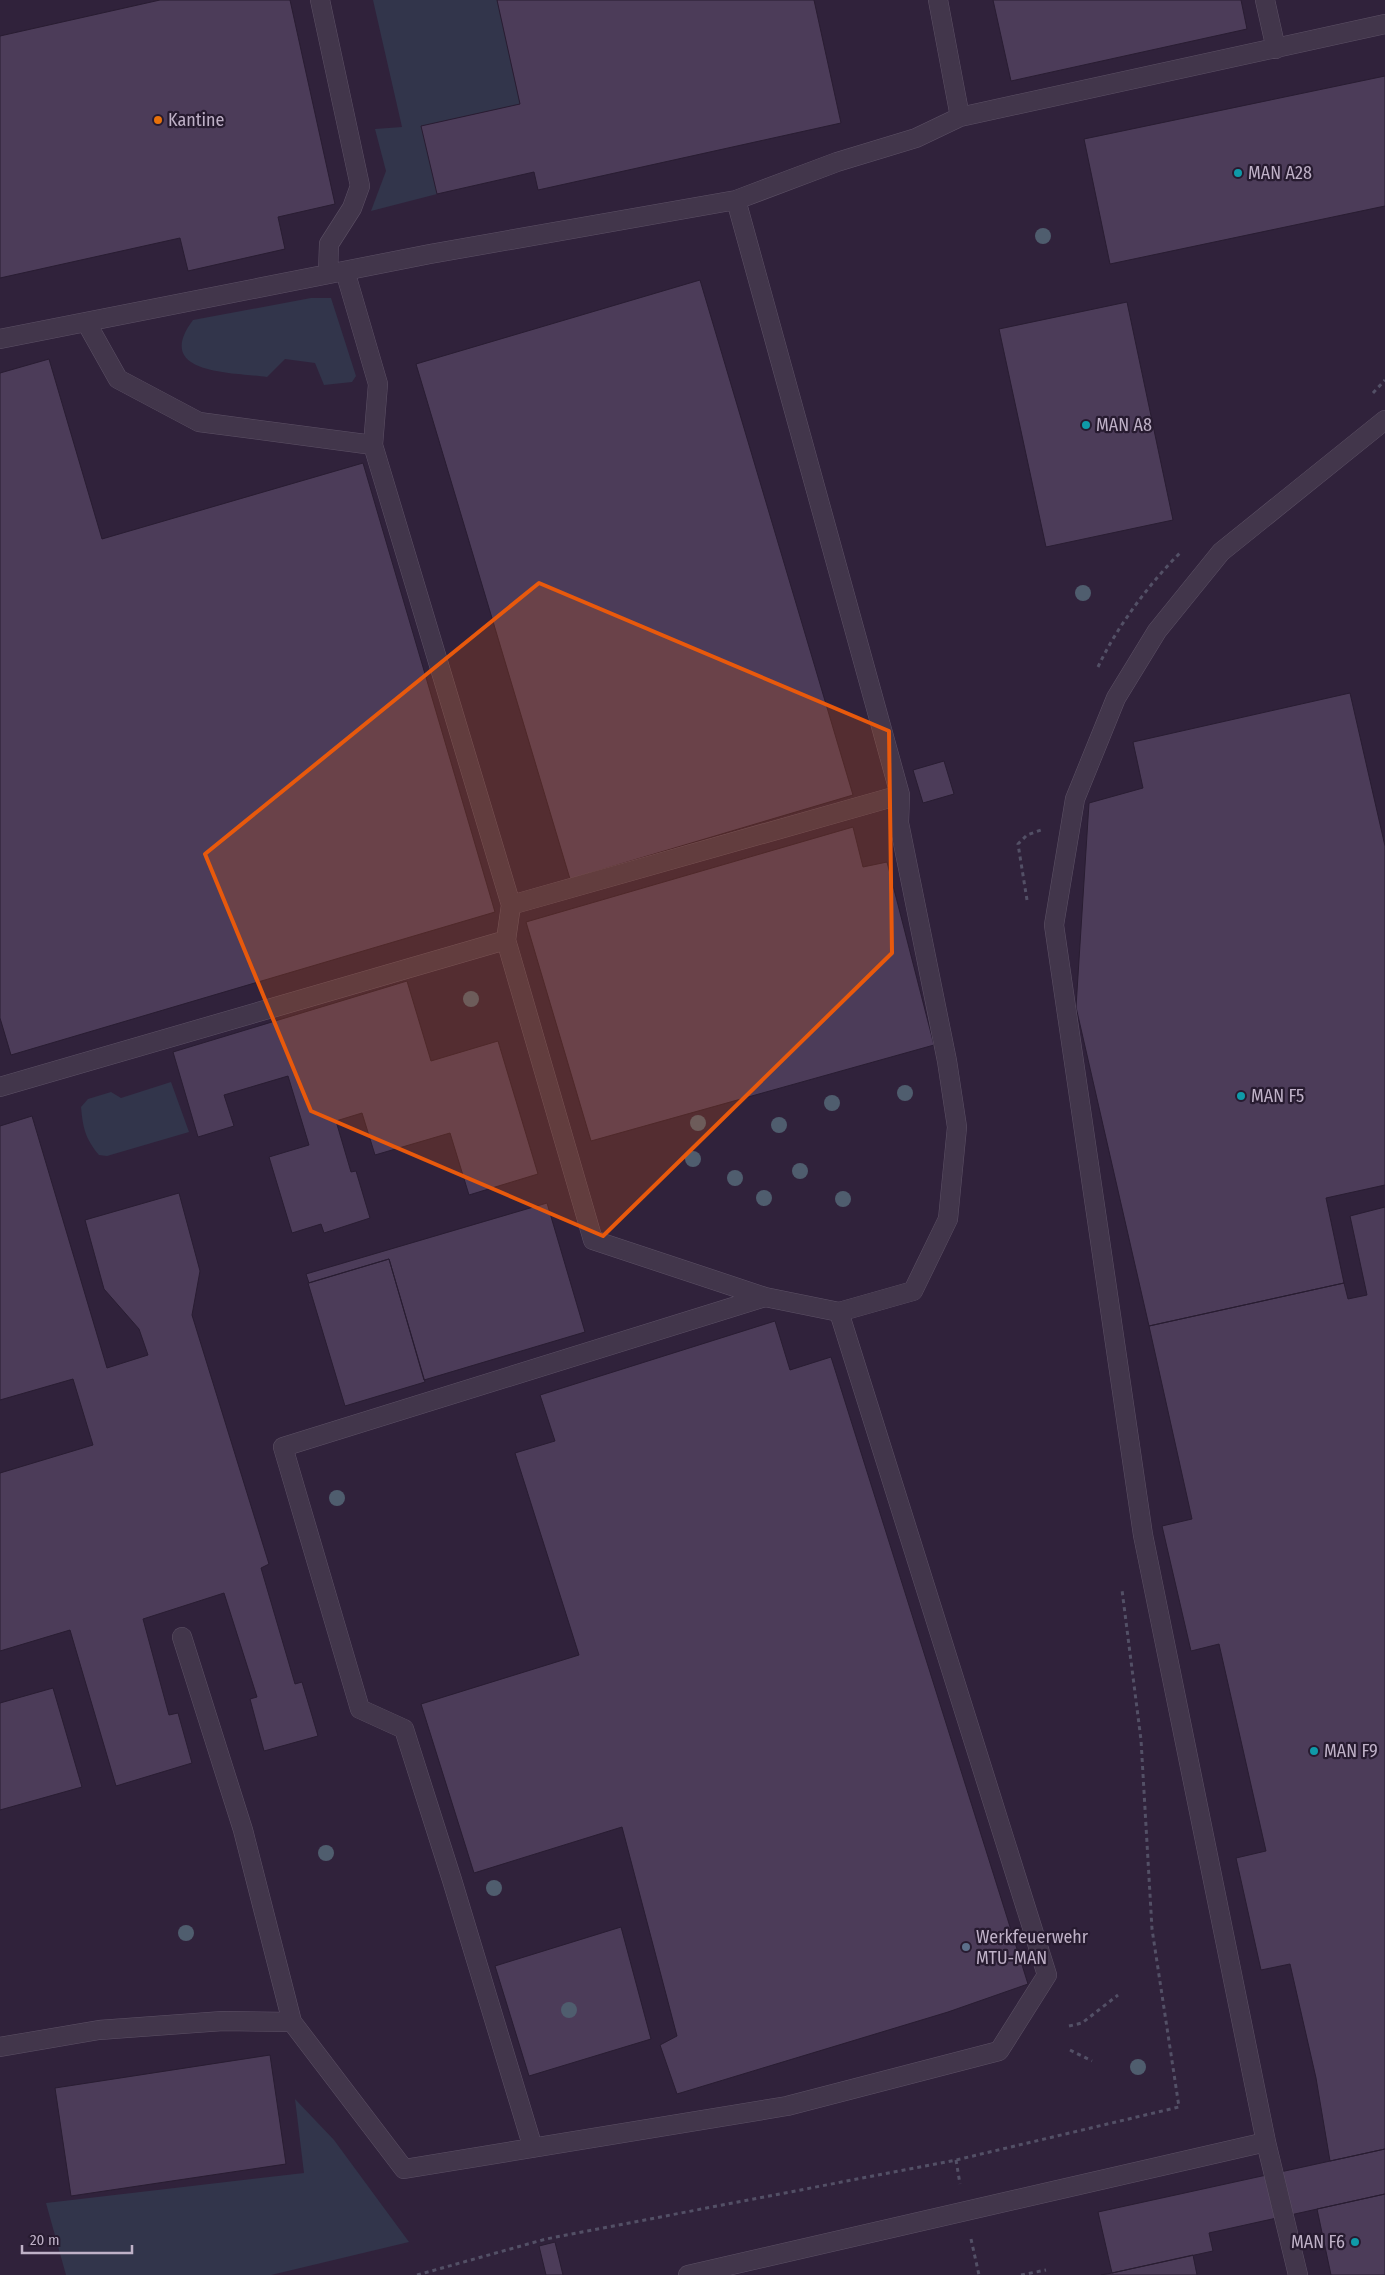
<svg xmlns="http://www.w3.org/2000/svg" width="1385" height="2275" font-family="'Fira Sans Condensed',sans-serif">
	<rect width="100%" height="100%" fill="#30223b"/>
	<path fill="#32354b" d="M373,0h124l23,104 -99,22 16,68 -66,17 15,-40 -11,-42 27,-2z
		M311,298h20l25,78 -4,6 -28,3 -9,-22 -30,-4 -18,18c-34,-5 -115,-2 -74,-57z
		M171,1082l18,50 -82,24 -8,-1c-14,-17 -16,-27 -18,-48l7,-8 23,-7 10,6z
		M295,2099l39,41 75,102 -138,33h-205l-20,-72 258,-30z"/>
	<path fill="#4c3c59" stroke="#291d32" d="M160,0h130l45,204 -57,13 7,32 -97,22 -8,-33 -180,40v-242z
		M497,0h317l27,123 -303,67 -4,-18 -97,22 -16,-68 99,-22z
		M993,0h248l6,29 -236,52z
		M1385,76v130l-275,58 -26,-125z
		M700,280l153,515 -283,84 -154,-515z
		M1127,302l46,218 -127,27 -47,-218z
		M49,359l53,180 261,-76 132,449 -484,143 -11,-37v-645z
		M1350,693l35,153v339l-59,13 18,85 -195,43 -73,-319 13,-204 54,-15 -10,-46z
		M944,761l10,33 -31,9 -10,-33z
		M853,827l10,40 24,-5 47,183 -343,96 -65,-219z
		M407,981l24,80 67,-20 40,133 -69,21 -19,-62 -75,22 -13,-42 -26,8 15,51 5,-1 14,47 -46,15 -3,-9 -29,9 -23,-76 40,-12 -21,-69 -64,19 10,31 -36,11 -25,-85z
		M32,1116l75,252 41,-13 -9,-26 -35,-40 -19,-69 94,-27 21,78 -8,44 77,249 -8,4 34,116 7,-2 16,54 -54,15 -14,-52 7,-2 -33,-104 -81,26 26,96 9,-2 14,50 -76,23 -46,-156 -70,21v-178l93,-28 -20,-66 -73,21v-274z
		M547,1203l38,129 -161,48 -35,-121 -80,24 -3,-9z
		M1385,1207v942l-55,12 -14,-83 -26,-114 -29,6 -25,-112 30,-7 -47,-207 -28,7 -29,-125 30,-7 -43,-193 195,-43 4,16 19,-4 -17,-79z
		M389,1259l36,123 -80,24 -37,-123z
		M775,1321l15,49 41,-13 197,627 -80,28 -271,82 -17,-49 17,-9 -55,-209 -148,46 -53,-169 158,-49 -64,-202 40,-12 -15,-46z
		M53,1688l29,99 -82,23v-107z
		M621,1927l30,112 -122,37 -34,-110z
		M270,2055l16,109 -215,32 -16,-108z
		M1385,2149v45l-176,39 4,18 -101,22 -14,-61z
		M1385,2194v81h-54l-14,-66z
		M555,2242l8,33h-17l-7,-29z
		M1193,2255l4,20h-96l11,-2z"/>
	<g fill="none" stroke-linecap="round" stroke-linejoin="round">
		<g stroke="#5d5166" stroke-width="20">
			<path id="lane" d="M320,0l40,186 -8,22 -23,36 -1,30
				M1265,0l11,49
				M960,117l425,-93
				M345,271l33,113 -5,61
				M86,322l32,57 81,43 174,23 138,460 -5,35 87,300 172,57 74,15 208,663 -48,76 -212,55 -383,63 -112,-147 -49,-192 -61,-193
				M0,339l430,-85 306,-54 101,-38 79,-24 44,-21 -22,-117
				M511,905l389,-110 -164,-595
				M0,1087l506,-147
				M839,1312l74,-21 35,-72 9,-92 -10,-66 -48,-238 1,-28
				M0,2047l99,-17 124,-9 69,1
				M1266,2142l-123,-607 -89,-610 21,-126 41,-101 41,-67 64,-79 164,-132
				M533,2148l-81,-268 -48,-151 -44,-20 -77,-262 482,-150
				M688,2275l578,-133 32,133"/>
		</g>
		<path stroke="#535066" stroke-width="3" stroke-dasharray="4 4" stroke-linecap="butt" d="M1373,393l12,-13
			M1098,667c18,-39 53,-86 84,-116
			M1027,900l-9,-56 9,-9 14,-5
			M1069,2026l13,-3 36,-28
			M1070,2050l22,11
			M956,2160l4,24
			M971,2239l8,36
			M417,2275l129,-36 410,-79 223,-53 -27,-178 -11,-189 -19,-150
			M1021,2275l25,-5"/>
		<use href="#lane" stroke="#42364b" stroke-width="19"/>
	</g>
	<g fill="#4f5d6e">
		<circle cx="1043" cy="236" r="8"/>
		<circle cx="1083" cy="593" r="8"/>
		<circle cx="471" cy="999" r="8"/>
		<circle cx="905" cy="1093" r="8"/>
		<circle cx="832" cy="1103" r="8"/>
		<circle cx="698" cy="1123" r="8"/>
		<circle cx="779" cy="1125" r="8"/>
		<circle cx="693" cy="1159" r="8"/>
		<circle cx="800" cy="1171" r="8"/>
		<circle cx="735" cy="1178" r="8"/>
		<circle cx="764" cy="1198" r="8"/>
		<circle cx="843" cy="1199" r="8"/>
		<circle cx="337" cy="1498" r="8"/>
		<circle cx="326" cy="1853" r="8"/>
		<circle cx="494" cy="1888" r="8"/>
		<circle cx="186" cy="1933" r="8"/>
		<circle cx="569" cy="2010" r="8"/>
		<circle cx="1138" cy="2067" r="8"/>
	</g>
	<path fill="#e8590c" fill-opacity="0.2" stroke="#e8590c" stroke-width="4" stroke-linejoin="round" d="M539,583l350,148 3,222 -289,283 -292,-125 -106,-257z"/>
	<circle fill="#e8710a" stroke="#271b30" stroke-width="2" cx="158" cy="120" r="5"/>
	<g fill="#0f9aa8" stroke="#271b30" stroke-width="2">
		<circle cx="1238" cy="173" r="5"/>
		<circle cx="1086" cy="425" r="5"/>
		<circle cx="1241" cy="1096" r="5"/>
		<circle cx="1314" cy="1751" r="5"/>
		<circle cx="1355" cy="2242" r="5"/>
	</g>
	<circle fill="#5c6f8a" stroke="#271b30" stroke-width="2" cx="966" cy="1947" r="5"/>
	<g text-anchor="middle" stroke-width="4.5" stroke-linejoin="round" paint-order="stroke">
		<g font-size="18" fill="#bfb1c7" stroke="#271b30" text-anchor="start">
			<text x="168" y="126">Kantine</text>
			<text x="1248" y="179">MAN A28</text>
			<text x="1096" y="431">MAN A8</text>
			<text x="1251" y="1102">MAN F5</text>
			<text x="1324" y="1757">MAN F9</text>
			<text x="976" y="1943">Werkfeuerwehr<tspan x="976" dy="21">MTU-MAN</tspan></text>
			<text x="1345" y="2248" text-anchor="end">MAN F6</text>
		</g>
	</g>
	<path d="M22 2245v8h110v-8" fill="none" stroke="#bfb1c7" stroke-width="2.5"/>
	<text x="30" y="2245" font-size="15" fill="#bfb1c7" stroke="#271b30" stroke-width="4" paint-order="stroke">20 m</text>
</svg>
